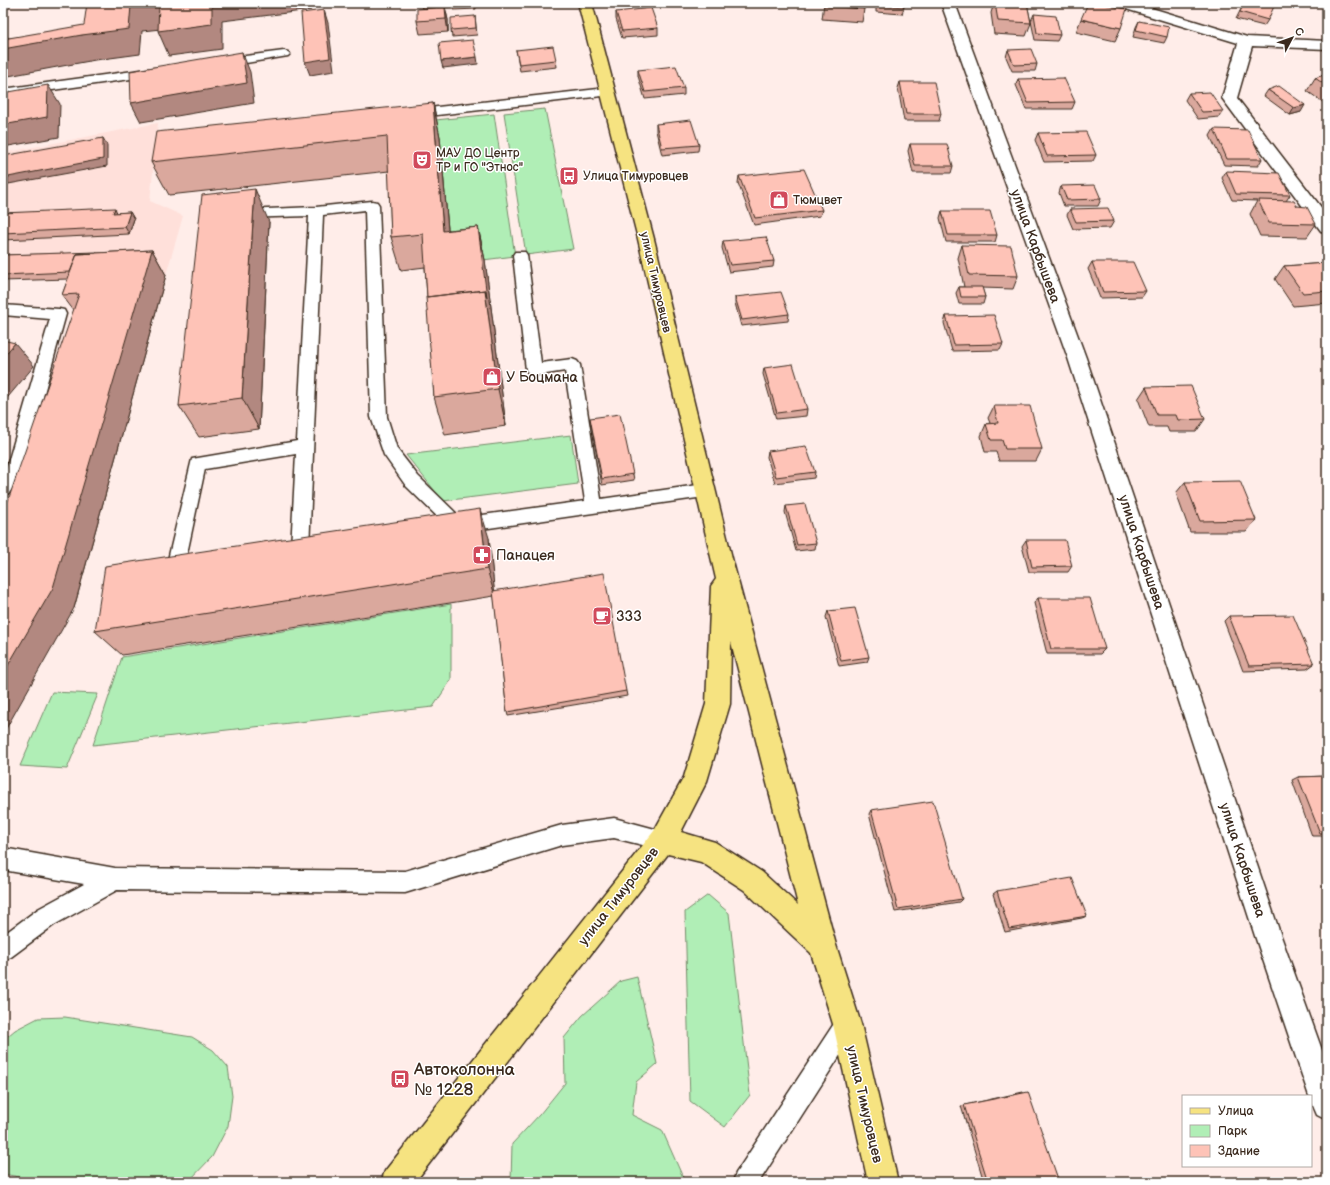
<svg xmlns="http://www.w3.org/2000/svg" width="1330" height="1185" font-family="'Balsamiq Sans',sans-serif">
	<rect width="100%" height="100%" fill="#ffede9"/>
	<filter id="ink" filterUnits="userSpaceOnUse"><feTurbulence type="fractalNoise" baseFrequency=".025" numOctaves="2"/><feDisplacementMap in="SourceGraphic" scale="8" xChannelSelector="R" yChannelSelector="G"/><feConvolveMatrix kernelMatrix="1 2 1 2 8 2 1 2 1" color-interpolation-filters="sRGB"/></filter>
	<g filter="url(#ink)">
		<path fill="#ffe0da" d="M158,123l-8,78 33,15 -17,59 -163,6v-128z"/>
		<path fill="#b0eeb6" stroke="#768c6a" d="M545,109l28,140 -47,6 -22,-142z
			M494,114l21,142 -64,8 -11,-127 -219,5z
			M571,435l7,49 -135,17 -37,-46z
			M451,604v76l-18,27 -340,38 29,-88z
			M52,692l46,2 -31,75 -47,-3z
			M708,895l21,18 21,182 -25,32 -35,-26 -5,-189z
			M637,977l20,87 -21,18 -4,33 30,15 23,52h-174l1,-38 28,-30 25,-31 -1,-45 18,-22 39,-35z
			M65,1017l127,20 21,13 15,17 4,29 -4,30 -16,31 -23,24 -142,1 -44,-8v-134l12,-10 23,-12z"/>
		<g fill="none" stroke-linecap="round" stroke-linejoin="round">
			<g stroke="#3b2a1e" stroke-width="3">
				<path id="lane" d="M284,51l4,1 2,2 -2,2 -66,11 -6,-4 6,-4z
					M155,68l4,1 2,3 -2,3 -156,22v-8z
					M607,88l6,4 -2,3 -200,23 -6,-4 6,-4z
					M372,201l5,1 2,3 8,212 10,32 21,27 43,42 124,-17 -20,-130 -31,5 -5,-2 -3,-4 -13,-115 2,-3h10l2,3 14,108 31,-4 5,2 3,4 21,134 104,-15 6,2 2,5 -2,5 -250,36 -10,-2 -45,-44 -22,-31 -13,-38 -6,-207 -42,5 -14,334 -3,5 -6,2 -6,-2 -3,-5 5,-95 -91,15 -21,99 -3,5 -6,2 -6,-2 -3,-5 26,-109 105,-18 12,-225 -68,2 -5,-1 -2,-3 2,-3 5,-1 75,-3z
					M3,305l56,4 5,1 2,4 -45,162 -12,17 -6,2v-19l2,-3 45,-154 -47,-4z
					M614,818l56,15 3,7 -3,7 -7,3 -49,-12 -52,7 -157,48 -288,-3 -63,35 -43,32 -8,3v-25l35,-26 46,-25 -81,-14v-22l112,20 290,3 157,-46z
					M847,1012l8,4 4,8 -4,8 -96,150h-26l3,-9 103,-157z"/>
			</g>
			<g stroke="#3b2a1e" stroke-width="3">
				<path id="street" d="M941,3h14l131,355 195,578 46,128v56l-10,-5 -6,-14v-5h-2l-54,-160 -187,-578z
					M1114,3h21l112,34 80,4v8l-75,-3 -15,52 90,117v17l-6,-1 -99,-133 16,-55 -122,-37z"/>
			</g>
			<g stroke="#3b2a1e" stroke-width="3">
				<path id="primary" d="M578,3h14l62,236 79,323 103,383 25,79 37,158h-30l-35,-158 -22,-71 -67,-63 -43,-28 -33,-8 -253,328h-34l4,-11 269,-340 30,-54 22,-73 5,-118 5,-7 -78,-340zM731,642l67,263 -36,-33 -47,-30 -34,-10 26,-51 23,-77z"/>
			</g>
			<use href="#lane" fill="#fff" fill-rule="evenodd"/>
			<use href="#street" fill="#fff" fill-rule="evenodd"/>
			<use href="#primary" fill="#f6e381" fill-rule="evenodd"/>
		</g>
		<path fill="#daa89d" stroke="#3b2a1e" d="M421,3h28v4h-4l3,13v12l-28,2 -3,-13 5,-12z
			M453,3h23v6l-22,1z
			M730,3h16l-16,1z
			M824,3h41l-1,6 -2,13 -40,-3z
			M876,3h28v4l-2,7 -26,-2z
			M994,3h33l4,20 -5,13 -32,-2 -3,-21z
			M1244,3l24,17 -4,6 -28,-7z
			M616,12l42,16v7l-36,3 -6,-19z
			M1034,14l26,21 -3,6 -22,-1 -4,-19z
			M475,16l2,19 -25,2 -1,-7z
			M1081,19l40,9 -6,13 -39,-9z
			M1139,21l28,16 -3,6 -31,-6 3,-10z
			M516,50l40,10 1,7 -37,4z
			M1008,50l29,14 -2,7h-23l-6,-14z
			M638,70l46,18v7l-39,4 -7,-23z
			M1327,74v31l-20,-14 8,-13z
			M1018,79l57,23 -3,7h-46l-10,-24z
			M900,82l41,32 -2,7h-35l-6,-33z
			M1268,90l33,22 -11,3 -26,-19z
			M1189,93l34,18 -4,6 -21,2 -13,-19z
			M433,103l7,34 8,93 30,-3 7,33 21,166 -61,9 -11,-38 -9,-130 -24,3 -10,-33 -2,-66 -220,24 -18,-33z
			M656,124l43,21 -1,6 -36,4 -6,-24z
			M1214,129l48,30 -4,7 -34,-1 -14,-29z
			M1038,133l58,22 -3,6 -49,1 -9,-22z
			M910,144l43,22 -2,7h-38l-5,-22z
			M1226,171l64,24 -4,6 11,5 19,18 -9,13 -47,-1 -10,-22 7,-13 -25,-1 -10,-22z
			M739,176l83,34 -2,6 -66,9 -16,-42z
			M1061,186l40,13 -3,7h-34l-5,-13z
			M1070,209l44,12 -4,7 -37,1 -6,-14z
			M942,211l55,24 -2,7h-49l-6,-24z
			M130,212l4,7 -5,15 -126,6v-27h114z
			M269,222l-10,207 -60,8 -20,-31z
			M723,241l51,20 -1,6 -44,5 -7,-24z
			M962,245l56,31 -5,13 -31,-1 3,9 -2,7h-24l-3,-11 3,-6h5l-6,-29z
			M152,250l14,25 -92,333v-297l-12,-16 6,-16 -65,2v-26l94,-2z
			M1092,262l54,29 -4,6 -42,1 -12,-29z
			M1327,263v40l-34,3 -18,-27 9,-13z
			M735,297l54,17 -1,7 -47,5 -6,-23z
			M946,316l57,28 -3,6 -48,1 -8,-28z
			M764,368l43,41 -1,7 -30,3 -13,-45z
			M1146,387l59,32 -9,13h-27l-2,-5h-18l-11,-28z
			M994,406l48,43 -6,12h-37l-3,-9h-11l-4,-16 5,-12 4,-1 -2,-5z
			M590,418l43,56 1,6 -32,5 -11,-61z
			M768,451l47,21 -1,6 -39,5 -8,-26z
			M1185,482l71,38 -10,12h-56l-14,-39z
			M786,506l30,37 -1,6 -19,2 -11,-39z
			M489,538l5,52 132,101 1,5 -119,20 -1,-4 -13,-116 -372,59 -27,-24z
			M1026,540l46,26 -4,6h-39l-7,-26z
			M1038,598l67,51 -5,5h-53l-13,-51z
			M828,611l41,46 -2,5 -28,4 -13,-49z
			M1229,616l85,48 -7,5 -64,2 -19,-50z
			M1327,776v60h-15l-20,-56 6,-3z
			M871,810l91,89 -3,3 -64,10 -26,-98z
			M1327,885v12l-4,-11z
			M997,891l90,25 -5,2 -77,14 -12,-38z
			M1023,1092l36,90h-75l-23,-76z"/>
		<path fill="#b28880" stroke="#3b2a1e" d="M3,3h6l-1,6h-5z
			M159,3l11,25 -28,3 -2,23 -45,6 -92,17v-39l1,-6 4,6 74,-3 49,-29z
			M212,3h98l1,7 -89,11v28l-53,7 -11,-25z
			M445,7l3,13v12l-2,-13z
			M324,10l4,13 6,48 -24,4 -5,-13z
			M242,52l8,20 4,31 -113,19 -10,-19z
			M477,57l1,7 -35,4 -2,-7z
			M48,85l12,19 -1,33 -56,10v-22z
			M433,103l7,34 11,127 -8,-33z
			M1305,105l-4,7 -11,3 4,-7z
			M103,138l4,7v21l-104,19v-7z
			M255,189l14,33 -10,207 -17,-31z
			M115,208l3,7 -5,-2z
			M130,212l4,7 -5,15 -4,-7z
			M478,227l7,33 21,166 -8,-37 -13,-99z
			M152,250l14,25 -92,333 -71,126v-60z
			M15,343l19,23 -31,37v-46z
			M480,509l9,29 6,58 -8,-27z"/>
		<path fill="#fec3b7" stroke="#3b2a1e" d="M87,3h72l-28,3 -2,23 -47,6 -79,14v-10l81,-14z
			M159,3h53v21l-54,7z
			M824,3h41l-1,6 -40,-3z
			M877,3h27v4l-27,-2z
			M995,3h32l4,20 -33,-2z
			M1088,3h9l30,6 -6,19 -40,-9z
			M1244,3h26l5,1 -7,16 -28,-8z
			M445,7l1,12 -29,2v-12z
			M651,8l7,20 -36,3 -6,-19z
			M324,10l6,48 -25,4 -4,-49z
			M1034,14l22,2 4,19 -23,-2z
			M475,16l1,12 -25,2v-12z
			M1139,21l30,6 -2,10 -31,-7z
			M473,40l4,17 -36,4 -2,-18z
			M553,46l3,14 -37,4 -3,-14z
			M1031,49l6,15 -23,1 -6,-15z
			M242,52l5,31 -116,20 -1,-32z
			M676,66l8,22 -39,4 -7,-22z
			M1327,74v12l-12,-8z
			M1064,78l11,24 -47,1 -10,-24z
			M900,82h34l7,32h-35z
			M48,85l-1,32 -44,8v-32z
			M1279,86l26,19 -11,3 -26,-18z
			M1210,92l13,19 -21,1 -13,-19z
			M433,103l10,128 35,-4 9,70 -2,-7 -58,7 -4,-63 -32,3 -4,-101 -236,26 5,-30z
			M691,120l8,25 -37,3 -6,-24z
			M1214,129l34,1 14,29h-35z
			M1086,132l10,23 -49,1 -9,-23z
			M103,138v21l-100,19v-22z
			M910,144h37l6,22h-38z
			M804,169l18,41 -67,8 -16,-42z
			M1226,171l53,2 11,22 -54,-1z
			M1095,185l6,14 -34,1 -6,-14z
			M255,189l-13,209 -63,8 23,-211z
			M1258,200l36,1 3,5 10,1 9,17 -47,-1z
			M115,208l-2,5 17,-1 -5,15 -122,6v-20z
			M1108,208l6,13 -38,1 -6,-13z
			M942,211h48l7,24h-49z
			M766,237l8,24 -44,4 -7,-24z
			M962,245l49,1 7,30 -49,-1z
			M152,250l-99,338 -50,86v-159l76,-221 -17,1 15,-41z
			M96,252v1l-19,1 -7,18 -67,3v-20z
			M1092,262h41l13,29 -43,1z
			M1327,263v28l-24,2 -19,-27z
			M959,287h23l3,10h-24z
			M485,290l13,99 -64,8 -8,-100z
			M781,292l8,22 -47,6 -7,-23z
			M994,315l9,29 -49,1 -8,-29z
			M3,340l12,3 -12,14z
			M793,364l14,45 -30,4 -13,-45z
			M1191,386l14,33 -27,1 -2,-5h-19l-11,-28z
			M994,406h36l12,43h-37l-3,-9h-11l-5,-16 12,-1z
			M620,414l13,60 -31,5 -12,-61z
			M806,446l9,26 -39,5 -8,-26z
			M1240,481l16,39 -56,1 -15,-39z
			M805,504l11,39 -19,2 -11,-39z
			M480,509l7,60 -392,62 10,-65z
			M1026,540h39l7,26 -40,1z
			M604,573l22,118 -119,21 -14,-121z
			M1038,598h52l15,51h-54z
			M855,608l14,49 -28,4 -13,-50z
			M1293,615l21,49 -65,2 -20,-50z
			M1327,776v57h-7l-22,-56z
			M933,801l29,98 -64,10 -27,-99z
			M1072,878l15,38 -78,13 -12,-38z
			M1028,1092l31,90h-71l-24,-77z"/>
	</g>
	<defs>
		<g id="theatre-square" transform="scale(1)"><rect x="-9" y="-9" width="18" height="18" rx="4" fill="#d1495b" stroke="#fff"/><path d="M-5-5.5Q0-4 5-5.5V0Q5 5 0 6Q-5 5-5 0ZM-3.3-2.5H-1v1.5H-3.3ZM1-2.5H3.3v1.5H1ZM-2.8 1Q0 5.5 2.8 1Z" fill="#fff"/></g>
		<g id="bus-square" transform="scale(1)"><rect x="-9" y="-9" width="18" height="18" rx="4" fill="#d1495b" stroke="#fff"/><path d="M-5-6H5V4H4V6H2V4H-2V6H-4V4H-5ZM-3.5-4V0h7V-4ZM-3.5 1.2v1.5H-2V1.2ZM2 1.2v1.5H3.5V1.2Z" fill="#fff"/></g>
		<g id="shop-square" transform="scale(1)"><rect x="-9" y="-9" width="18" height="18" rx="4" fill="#d1495b" stroke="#fff"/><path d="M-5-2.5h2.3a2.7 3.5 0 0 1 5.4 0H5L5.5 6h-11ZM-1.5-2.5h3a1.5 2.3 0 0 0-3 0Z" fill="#fff"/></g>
		<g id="pharmacy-square" transform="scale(1)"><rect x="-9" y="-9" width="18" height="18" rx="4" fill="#d1495b" stroke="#fff"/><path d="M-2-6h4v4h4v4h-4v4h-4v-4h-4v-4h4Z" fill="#fff"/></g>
		<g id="cafe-square" transform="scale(1)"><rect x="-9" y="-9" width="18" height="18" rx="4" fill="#d1495b" stroke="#fff"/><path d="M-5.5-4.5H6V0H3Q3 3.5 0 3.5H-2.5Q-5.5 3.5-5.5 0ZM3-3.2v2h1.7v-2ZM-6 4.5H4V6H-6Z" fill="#fff"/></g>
	</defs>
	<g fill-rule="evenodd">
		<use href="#theatre-square" x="422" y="160"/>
		<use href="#bus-square" x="569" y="176"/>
		<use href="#shop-square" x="779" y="200"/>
		<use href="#shop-square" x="492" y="377"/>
		<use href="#pharmacy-square" x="482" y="555"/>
		<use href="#cafe-square" x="602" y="616"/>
		<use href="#bus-square" x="400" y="1079"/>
	</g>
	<g text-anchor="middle" stroke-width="3" stroke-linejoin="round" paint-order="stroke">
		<g font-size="12" fill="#3b2a1e" stroke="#fff" text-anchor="start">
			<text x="436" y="157">МАУ ДО Центр<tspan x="436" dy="14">ТР и ГО "Этнос"</tspan></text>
			<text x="583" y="180">Улица Тимуровцев</text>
			<text x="793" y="204">Тюмцвет</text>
		</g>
		<g font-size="12" fill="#3b2a1e" stroke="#fff">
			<text transform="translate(656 282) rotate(77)" y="4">улица Тимуровцев</text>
		</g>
		<g font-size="14" fill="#3b2a1e" stroke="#fff">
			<text transform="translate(1036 246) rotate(70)" y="5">улица Карбышева</text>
			<text transform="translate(1142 552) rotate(72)" y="5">улица Карбышева</text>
			<text transform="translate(1243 860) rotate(72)" y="5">улица Карбышева</text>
			<text transform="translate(618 896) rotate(-52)" y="5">улица Тимуровцев</text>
			<text transform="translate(865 1104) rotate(77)" y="5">улица Тимуровцев</text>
		</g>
		<g font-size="14" fill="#3b2a1e" stroke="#fff" text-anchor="start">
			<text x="506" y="382">У Боцмана</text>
			<text x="496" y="560">Панацея</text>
			<text x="616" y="621">333</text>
		</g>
		<g font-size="17" fill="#3b2a1e" stroke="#fff" text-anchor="start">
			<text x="414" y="1075">Автоколонна<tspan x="414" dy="20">№ 1228</tspan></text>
		</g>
	</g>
	<rect width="1330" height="1185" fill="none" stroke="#fff" stroke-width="16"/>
	<rect x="8" y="8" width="1314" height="1169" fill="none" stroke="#3b2a1e" stroke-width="1.5" filter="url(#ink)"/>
	<rect x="1182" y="1095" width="130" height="72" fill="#ffffff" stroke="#b1aaa5"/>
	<rect x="1190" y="1108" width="20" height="6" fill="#f6e381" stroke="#b1aaa5"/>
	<text x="1218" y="1115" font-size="12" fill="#3b2a1e">Улица</text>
	<rect x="1190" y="1125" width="20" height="12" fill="#b0eeb6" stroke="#b1aaa5"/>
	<text x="1218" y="1135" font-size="12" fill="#3b2a1e">Парк</text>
	<rect x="1190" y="1145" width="20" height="12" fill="#fec3b7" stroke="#b1aaa5"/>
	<text x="1218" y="1155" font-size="12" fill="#3b2a1e">Здание</text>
	<g transform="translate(1292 38) rotate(49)" stroke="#ffffff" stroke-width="3" paint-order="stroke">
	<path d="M0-3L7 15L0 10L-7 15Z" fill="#3b2a1e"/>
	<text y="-6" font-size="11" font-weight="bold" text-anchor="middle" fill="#3b2a1e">С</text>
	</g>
</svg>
